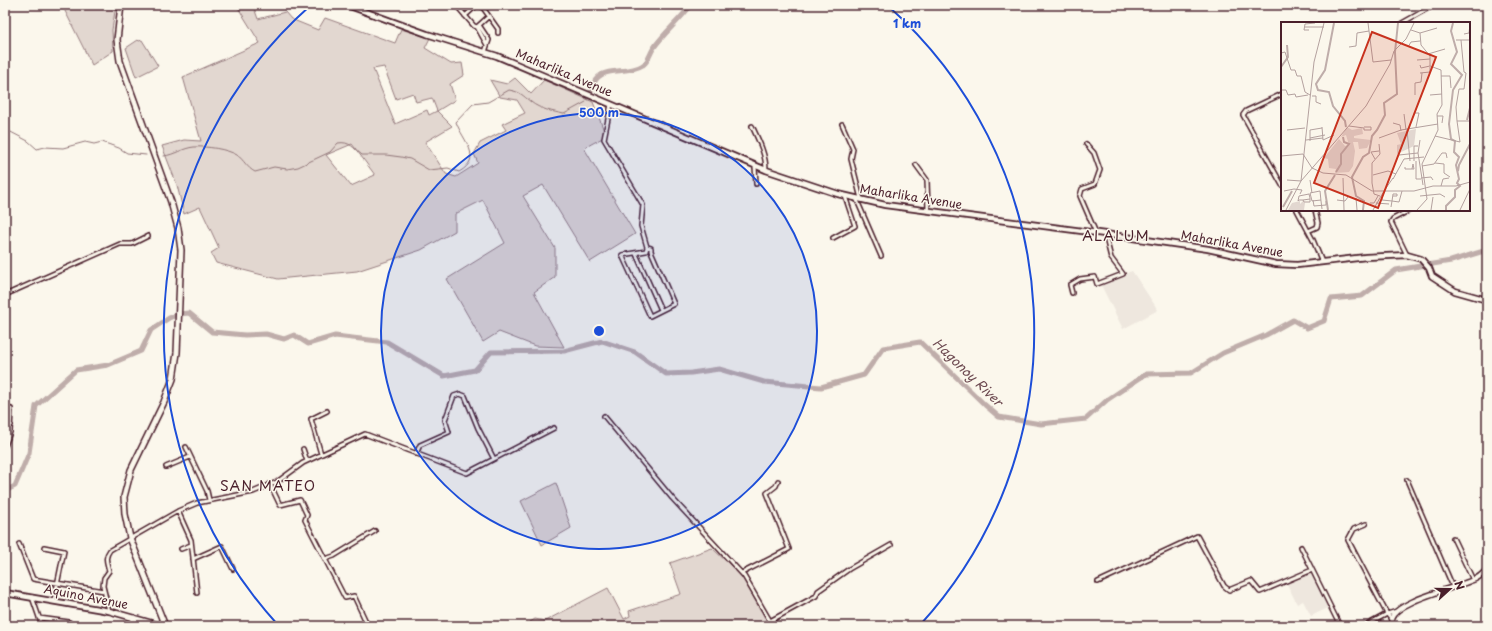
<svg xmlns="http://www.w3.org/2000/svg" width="1492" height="631" font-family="'Playpen Sans',sans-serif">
	<rect width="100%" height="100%" fill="#fbf7ec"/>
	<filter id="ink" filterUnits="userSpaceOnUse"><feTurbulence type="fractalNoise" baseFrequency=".025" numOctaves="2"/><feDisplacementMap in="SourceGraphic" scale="8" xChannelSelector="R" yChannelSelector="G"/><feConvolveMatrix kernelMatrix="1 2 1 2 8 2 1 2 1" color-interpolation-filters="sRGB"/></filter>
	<g filter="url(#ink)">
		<path fill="#eee7de" d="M1132,271l26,39 -35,19 -23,-46z
			M1312,571l18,36 -19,9 -8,-15 -6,3 -11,-22z"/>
		<path fill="#e2d7d0" stroke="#967b7e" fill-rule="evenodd" d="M62,5h54l-4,25 1,21 -21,14z
			M253,5l5,14 27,-7 6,7 27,11 7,-12 70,25 6,-14 29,9 -5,10 26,16 11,-1 2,12 -14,9 5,16 -18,11 15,15 -27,16 21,32 10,3 22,-14 -4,-9 6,-11 26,-13 -4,-6 23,-11 -8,-13 -17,-3 -10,-17 17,4 8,-6 16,16 13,-14 49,22 13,34 -22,12 51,86 -45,28 -47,-77 -20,11 32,52v29l-21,15 30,55 -29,-1 -36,-14 -16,10 -36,-63 58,-36 -22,-43 -28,14v17l-34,19 -64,21 -79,8 -62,-16 -5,-10 8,-5 -19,-41 -16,7 -7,-29 -15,-39 22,-6 17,1 -18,-64 77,-34 -23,-37zM384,67l12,32 17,-6 3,9 16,-4 5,13 -8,4 -2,-5 -32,14 -22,-55zM352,144l23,31 -24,11 -25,-31z
			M138,40l1,1 3,-1 16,26 -22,11 -10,-29z
			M556,483l15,45 -29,17 -21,-44z
			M712,548l30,28 28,50h-235l-5,-4 5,-3 10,2 63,-33 16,31 6,-3 -1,-5 52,-17 -11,-31z"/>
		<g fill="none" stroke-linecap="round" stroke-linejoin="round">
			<path stroke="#907477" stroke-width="1" d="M5,129l23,12 9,8 8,-2 18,1 22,-6 9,2 8,-2 17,6 8,5 19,2
				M164,156c10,-1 19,-8 30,-9 12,-1 33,2 43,8 7,5 10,13 18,17l19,-5 13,2 11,-2 32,-15 8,-9c12,-2 15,5 24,12h24l15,2 9,2 19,11 19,-2 11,4c25,-14 4,-31 -3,-50l17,-18 15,-2 21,-12c12,2 13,5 22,12 8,7 23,10 33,12l22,-12"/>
			<path stroke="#bfadaa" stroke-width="5" d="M591,91c6,-29 33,-14 52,-26 5,-3 7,-11 10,-16 9,-14 27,-29 38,-44
				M5,491l10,-5 14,-33 7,-47 40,-36 32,-5 33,-14 10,-21 18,-12 10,-4 10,-1 23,19 33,3 21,-1 18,5 10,-4 14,9 27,-8 52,6 57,34 31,-6 16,-18 73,-1 38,-10 33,11 31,22 25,-1 28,-4 45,13 57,5 43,-12 19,-27 37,-6 65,63 14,12 42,7 45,-5 21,-19 39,-26 45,-1 32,-20 43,-18 27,-15 14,8 17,-7 7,-22 31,-3 34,-26 55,-9 36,-11"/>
			<g stroke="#4a1f2b" stroke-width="6">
				<path id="minor" d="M456,5l18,21 3,1 12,-11
					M481,5l17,24v4
					M465,16l12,-11
					M1402,23l32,-18
					M479,25l10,15 -4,12
					M477,27l10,18
					M1282,94l-36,17 -3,4 39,70
					M611,104l-7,35 39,66 -2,21 6,21 -1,4
					M842,124l11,25 -2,10 10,40
					M752,126c7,15 14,29 14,44
					M1086,144l8,9 6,17 -5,14 -13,5 -2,7 16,37
					M916,165l11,15 1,30
					M755,166l1,18
					M856,198l25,58
					M1297,210l16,30 9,22
					M1308,231l9,-4 1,-4 -3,-13
					M833,238l22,-12 -10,-30
					M647,247l4,1v3
					M646,251l-24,4 28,61 24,-12 -23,-53
					M636,254l25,56
					M1407,255l-16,-33 2,-3 17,-9
					M1072,293l-2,-8 10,-6 15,-2 2,7 26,-10 -12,-16 -6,-24
					M5,295l115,-51h12l16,-8
					M5,413l6,-4
					M604,416l68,82 72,78 29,50
					M5,428l6,-3
					M5,446l5,-14 1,-23
					M186,447l21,44 2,9
					M303,449l4,12
					M321,454l-10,-35 16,-8
					M416,454l4,-9 29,-13 -4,-12 9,-24 6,-2 5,2 13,32 16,31
					M166,467l24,-10
					M1407,480l46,107
					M270,484l10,21 20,-5 7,15 -2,5 40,78 9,-2 14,30
					M178,511l13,29 6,53
					M1366,524l-12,5 -6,11 39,74 10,-3
					M1453,538l20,42
					M19,544l14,35 71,12
					M44,547l20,4 -10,49
					M1301,547l39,79
					M181,549l10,-4
					M193,559l29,-13 11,23
					M325,559l9,-3 41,-25
					M742,573l47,-24 -22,-56 9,-7 2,-5
					M1098,582l99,-46 27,50 5,4 22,-9 9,11 52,-22
					M32,597l10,29
					M109,611l-6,-25 1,-8 5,-7c-2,-9 -5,-13 1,-21l68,-39 19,-8 56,-11 24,-10 26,-19 62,-29 102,39 87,-45
					M39,618l30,4
					M770,621l46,-25 2,-5 31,-22 42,-24
					M127,626l5,-3 2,-6
					M763,626l8,-3
					M1365,626l22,-12 4,5"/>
			</g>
			<g stroke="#4a1f2b" stroke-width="7">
				<path id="tertiary" d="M1393,626l-2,-7c7,-20 68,-31 86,-41 4,-2 7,-6 10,-8"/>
			</g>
			<g stroke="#4a1f2b" stroke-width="8">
				<path id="secondary" d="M347,5l80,29 70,22 269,114 72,24 47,11 220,29 103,15 68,15 21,1 69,-8 41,-2 14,4 8,9 3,8 23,15 32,9
					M5,593l104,18 53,15"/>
			</g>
			<g stroke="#4a1f2b" stroke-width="8">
				<path id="primary" d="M121,5l-4,35 3,21 51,141 7,26 3,22 -4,103 -4,26 -9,23 -33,68 -7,27 1,17 5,24 35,88"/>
			</g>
			<use href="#minor" stroke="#fbf7ec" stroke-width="3"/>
			<use href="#tertiary" stroke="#fbf7ec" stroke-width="4"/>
			<use href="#secondary" stroke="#fbf7ec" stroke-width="4.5"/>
			<use href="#primary" stroke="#fbf7ec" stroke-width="5"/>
		</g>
	</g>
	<circle cx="599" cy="331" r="218" fill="#1d4ed8" fill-opacity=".12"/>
	<g fill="none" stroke="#1d4ed8" stroke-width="2">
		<circle cx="599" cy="331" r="218"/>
		<path d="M278 625A435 435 0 0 1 311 5M887 5A435 435 0 0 1 920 625"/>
	</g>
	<g text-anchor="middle" stroke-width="3" stroke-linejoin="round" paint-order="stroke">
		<g font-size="12" fill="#4a1f2b" stroke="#fbf7ec">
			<text transform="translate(564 73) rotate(23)" y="4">Maharlika Avenue</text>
			<text transform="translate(911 197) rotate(9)" y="4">Maharlika Avenue</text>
			<text transform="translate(1232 244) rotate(10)" y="4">Maharlika Avenue</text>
			<text transform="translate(86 597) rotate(11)" y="4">Aquino Avenue</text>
		</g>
		<g font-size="13" font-style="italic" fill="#6d4a51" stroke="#fbf7ec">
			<text transform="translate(968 372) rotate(44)" y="5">Hagonoy River</text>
		</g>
		<g font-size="14" letter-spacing="1" fill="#4a1f2b" stroke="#fbf7ec">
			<text x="1116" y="241">ALALUM</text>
			<text x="268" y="491">SAN MATEO</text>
		</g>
	</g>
	<g transform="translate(1281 22)">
		<rect width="189" height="189" fill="#fbf7ec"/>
		<path d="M66,105l5,3 10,-2 1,6 -9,2v2l17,2 -4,8 -8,1 -1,-7h-5l2,9 -2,15 -4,6 -14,1 1,-4 -7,-1 -1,-9 -4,-1 15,-19 6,7 4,-1 -3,-10 -5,2zM135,107l-2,17 -17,8v-9l4,-1 -4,-11zM19,179v3l3,-3 2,2 -1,7h-16l4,-7z" fill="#e2d7d0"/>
		<path fill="none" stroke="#bfadaa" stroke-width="2" d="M53,1l-9,47 -9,14 2,6 11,2 4,14 12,15 1,6M0,45l7,-10 -1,-12M186,98l3,-12M177,149l1,-6 11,-21M55,150l5,-8v-10l8,-10 -5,-2 -1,-5M2,185l9,-16M47,188l-3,-19 10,-16M82,188l1,-9 -8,-5 -4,-19 11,-20 6,-4 3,-17 5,-6 8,-15 -1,-12 13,-9 -2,-42 3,-29M165,188v-4l9,-9v-7l5,-4 -3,-3 2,-4 -3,-14 3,-8 -5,-5 1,-11 -4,-2 -2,-15 4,-34 9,-15 -11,-11 6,-12 -6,-21 2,-8"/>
		<path fill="none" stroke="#b4a19f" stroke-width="1" d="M87,1l5,39 18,-2M24,5h19M28,8h-5l1,-6 10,-1M130,8l9,3 17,-5M183,12l5,-1 1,-9M175,18h14M68,25l7,-1 1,-13 12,-2M127,25l3,-5 9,-1M0,31l4,-1 6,18h4l2,6h4l4,16 5,3M147,32l17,-5M136,38l13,-1M139,43l1,3 9,-2M139,51l10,-1v-5M160,54h9l1,12M0,68h5l2,5 7,-1 1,3 12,-2M134,73v-12l6,-1 1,-9M149,73l12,-1M31,74h4v6l5,2M133,91h5l-3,14M123,92l2,16M156,94h6l-1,7M176,99l-1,-14 3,-18h5l2,-16 -2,-1 -3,-32M112,101l7,2 1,6M68,104l15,2M41,105l1,13 11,-5M83,106v2h7v-3h-7M6,108l18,-2M126,108l3,31M154,114l25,6 -3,-21h13M29,116l15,-3M98,116l22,-8 37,-6M25,118l17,-2M139,118l-2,13 5,32M29,119v-11l12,-2M98,122l1,10 -8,9v20l2,11 6,2M118,133l19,-2M0,134l22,-2 9,14 11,5 23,2 26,16h42l19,-5h23l14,-4M94,137l-4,-7 8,-1M133,139v-15h4M135,139v18h5M154,141l9,1v9l6,4M141,144l12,-2 8,-11h4l1,5M124,145v2h9l-1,-5 -1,5M92,153l15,-4 8,3M62,156l1,32M140,156l10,-1 2,3M112,157l11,-20 20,-2M6,158l14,1M29,158l2,13M20,159l13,-119 10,-39M160,164l2,-7 6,-1M3,169l10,-2 8,1 -2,4M103,169l9,-13M101,174v4l10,1 1,-7h4v2h-4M139,174l20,-2 5,3M75,176l1,12M22,178l1,2h6v-4l-1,-4 -10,2 -1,5 1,-1h4l7,-1M32,178l1,6 12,-1v-4M40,178l-9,1 -2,-8 10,-2 1,10 1,8M56,178l8,1 3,-4M89,181h4l4,-7M95,181l13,1M110,185l1,-6 7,1 3,-11M5,188l15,-29 65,-75 24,-42 4,-13 12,-12 8,-16M92,188l11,-19M136,188l10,-11 -5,-35 16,-34 -1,-16 5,-9 -1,-35 -11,-4v-10l-9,-11 -1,-12M150,188l2,-13M179,188l10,-21"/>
		<path fill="#c8321e" fill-opacity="0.15" stroke="#c8321e" stroke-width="2" d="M91,10l64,25 -58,151 -64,-25z"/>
		<rect width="189" height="189" fill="none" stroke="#4a1f2b" stroke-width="2"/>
	</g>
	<circle cx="599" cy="331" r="6" fill="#1d4ed8" stroke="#fbf7ec" stroke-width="2"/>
	<g font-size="12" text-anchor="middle" font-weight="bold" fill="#1d4ed8" stroke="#fbf7ec" stroke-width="3" stroke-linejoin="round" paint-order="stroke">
		<text x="907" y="28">1 km</text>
		<text x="599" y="117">500 m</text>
	</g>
	<rect width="1492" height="631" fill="none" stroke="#fbf7ec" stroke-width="20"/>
	<rect x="10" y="10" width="1472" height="611" fill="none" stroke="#4a1f2b" stroke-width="1.5" filter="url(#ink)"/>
	<g transform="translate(1450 589) rotate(69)" stroke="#fbf7ec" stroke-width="3" paint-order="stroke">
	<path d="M0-3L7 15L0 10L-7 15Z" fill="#4a1f2b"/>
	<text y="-6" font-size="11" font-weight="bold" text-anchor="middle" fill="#4a1f2b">N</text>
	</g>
</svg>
